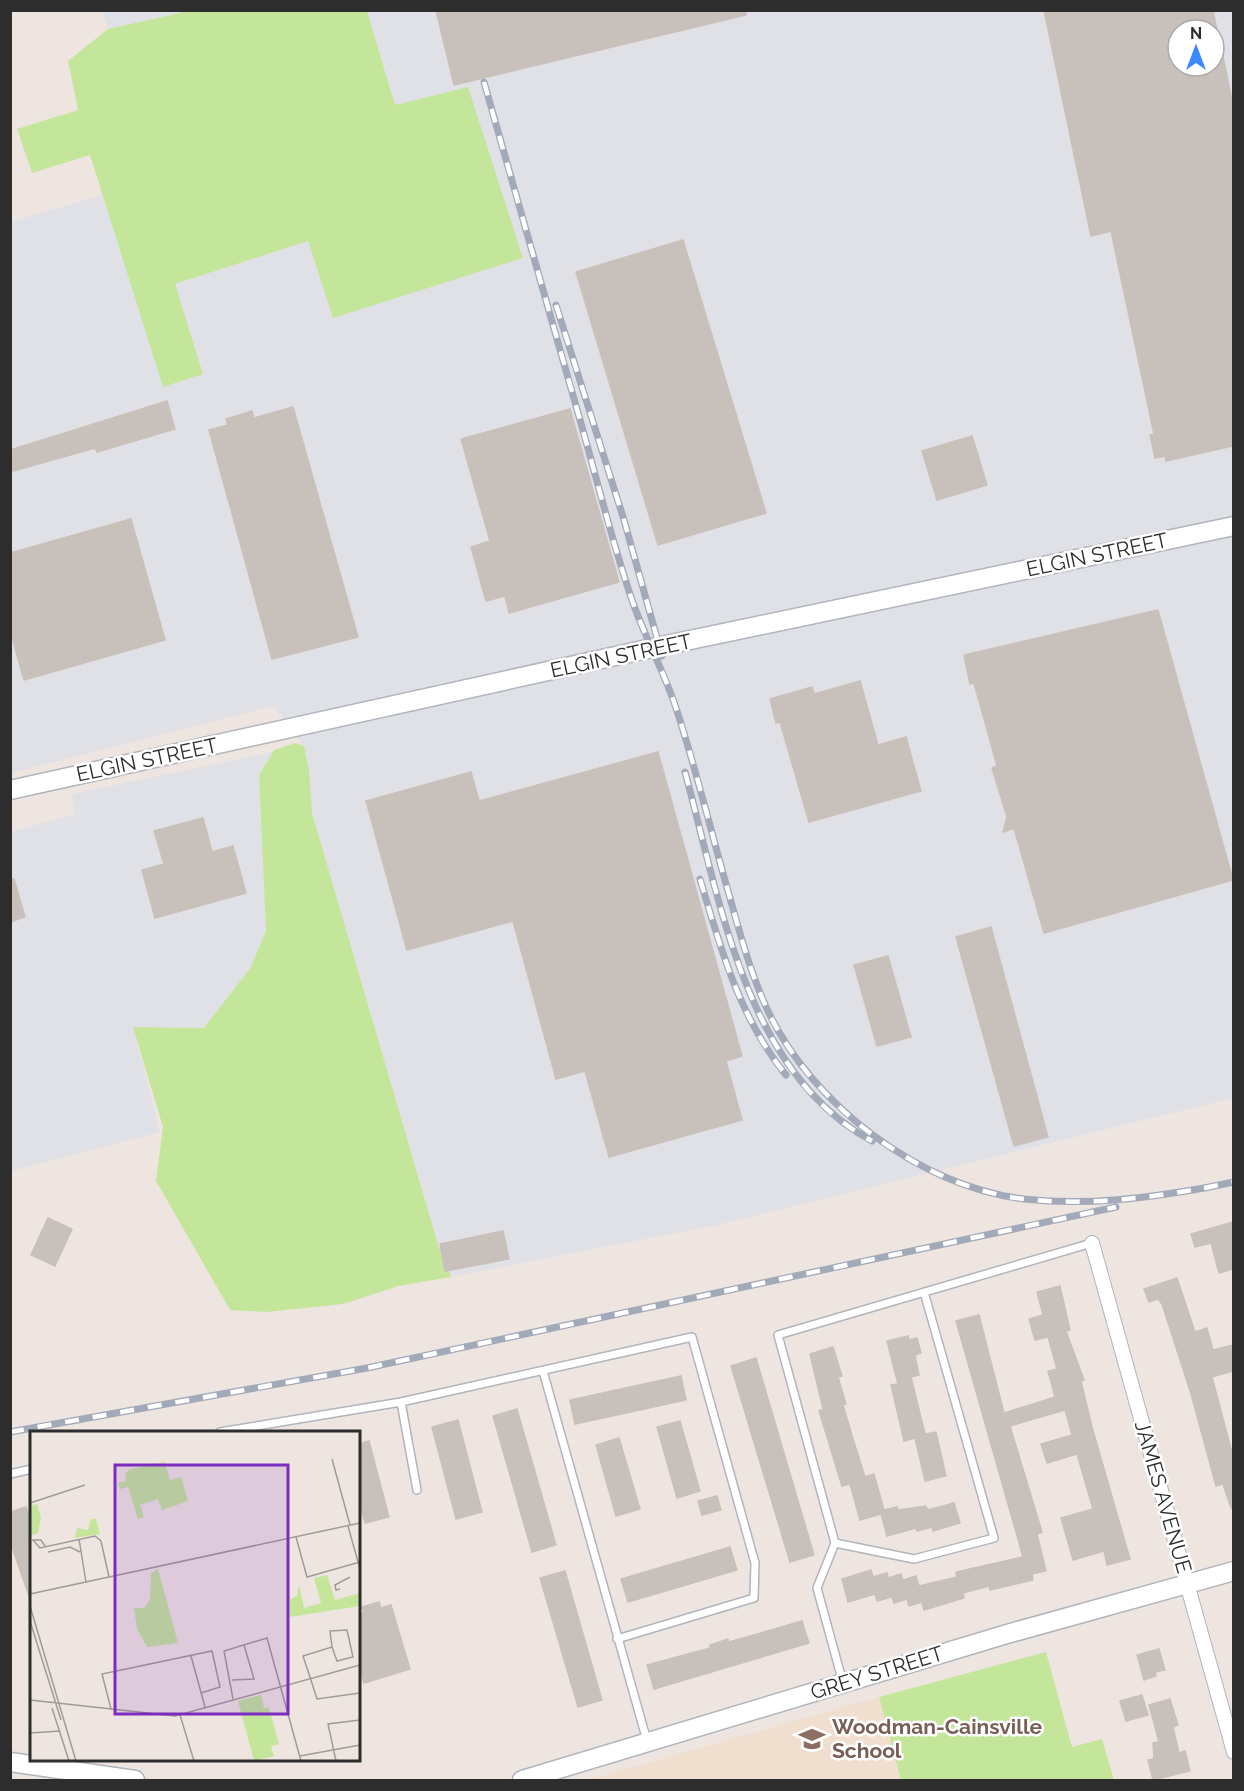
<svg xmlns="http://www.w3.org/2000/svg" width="1244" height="1791" font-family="Raleway,sans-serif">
	<rect width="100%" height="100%" fill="#efe5e0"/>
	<path fill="#e0e0e7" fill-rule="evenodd" d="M102,10l87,1 -81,18z
		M367,11h866v1087l-516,127 -266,52 -12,-29 -127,-435 -3,-43 -5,-24 -30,-40 -263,67v-551l91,-27 62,191 39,-12 -28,-90 133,-43 25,77 62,-213zM1178,30h36v36h-36z
		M273,752l-14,23 7,156 -15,36 -47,61 -71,-1 27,105 -149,39v-339l64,-18 -3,-20z"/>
	<path fill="#f0decf" d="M879,1697l22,83h-313z"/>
	<path fill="#c4e69b" d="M189,11h178l28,94 73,-18 55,171 -190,60 -25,-77 -133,43 28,90 -40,13 -73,-232 -58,18 -15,-44 61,-19 -10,-49 40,-32z
		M295,743l9,3 5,24 3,43 127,435 12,29 -52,9 -56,18 -76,8 -37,-2 -74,-129 7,-54 -30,-100 71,1 47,-61 15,-36 -7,-156 15,-25z
		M1046,1652l26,95 30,-8 12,41h-213l-22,-83z"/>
	<path fill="#c8c0bb" stroke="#cbc0b9" stroke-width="1.5" d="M436,10h310v5l-292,70z
		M1044,10h169l4,20h-39v36h36v-24l6,-1 13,65v340l-67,15 -1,-5 -10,2 -5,-23 4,-1 -43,-203 -20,5z
		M683,240l83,273 -108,32 -82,-273z
		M167,401l8,28 -78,23 -2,-4 -85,24v-22z
		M293,407l65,230 -86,22 -63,-229 19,-5 -2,-6 26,-8 2,7z
		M570,409l49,173 -110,31 -4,-17 -19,5 -15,-54 19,-6 -29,-102z
		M972,436l15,49 -50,15 -15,-49z
		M131,519l34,121 -141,40 -14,-50v-77z
		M1158,610l75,270 -189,53 -30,-105 -11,4 4,-15 -15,-49 5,-2 -23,-83 -4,1 -6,-29z
		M860,681l18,64 28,-8 15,54 -112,31 -29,-100 -4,1 -6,-24 42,-12 2,7z
		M658,752l84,304 -16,5 16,59 -133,37 -24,-86 -29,8 -43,-158 -106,29 -41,-149 105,-29 8,29z
		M203,818l9,34 21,-6 13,47 -91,25 -13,-48 22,-6 -10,-33z
		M14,879l11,38 -15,5v-42z
		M991,927l57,210 -34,9 -58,-209z
		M888,956l23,81 -34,9 -23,-81z
		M48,1218l24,11 -17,37 -24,-11z
		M1233,1222v47l-14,4 -8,-30 -16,4 -4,-13z
		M503,1231l6,28 -64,12 -5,-27z
		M1177,1278l18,54 12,-4 6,22 20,-5v26l-21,6 21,79v51l-2,1 -8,-24 -7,2 -25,-92 -29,-90 -4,-5 -9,3 -5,-13z
		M1060,1286l10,44 -4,1 18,49 -3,1 11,46 38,132 -23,6 -3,-14 -31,9 -12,-42 32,-9 -16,-55 -30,9 -6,-19 31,-9 -7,-25 -55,16 32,106 -5,2 9,37 -14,3 1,6 -43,10 -1,-4 -26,7 1,5 -40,12 -2,-8 -13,4 -2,-7 -13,4 -2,-6 -15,4 -2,-7 -27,8 -6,-23 29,-9 2,7 14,-4 1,5 13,-4 2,6 13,-4 3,10 38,-9 -1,-5 67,-15 -67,-236 23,-6 25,98 51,-16 -7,-26 9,-2 -9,-32 -13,3 -6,-21 14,-4 -6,-23z
		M908,1336l1,4 8,-2 4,15 -6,2 4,20 -8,2 14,57 11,-2 10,44 -21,5 -10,-43 -11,3 -13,-56 7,-1 -11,-43z
		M833,1347l9,29 -4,1 8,27 -3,1 11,37 11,35 9,-3 10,36 13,-3 1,3 28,-4 2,4 26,-7 6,20 -27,8 -1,-4 -15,4 -1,-3 -29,8 -6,-22 -21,6 -10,-36 -8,2 -23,-75 4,-2 -13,-55z
		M756,1358l58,197 -24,7 -59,-196z
		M681,1376l5,24 -111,24 -5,-24z
		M517,1409l39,136 -24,7 -39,-136z
		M458,1420l24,92 -26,7 -24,-92z
		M680,1421l20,70 -23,7 -20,-71z
		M619,1438l21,71 -24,7 -20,-71z
		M369,1441l20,76 -24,6 -7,-26v-53z
		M717,1496l4,14 -19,5 -4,-14z
		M26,1507l6,16v73h-3l-19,-55v-29z
		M730,1547l7,23 -109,32 -7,-23z
		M565,1571l37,129 -24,7 -38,-129z
		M379,1602l2,6 10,-3 19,64 -46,14 -6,-20v-49l6,-2 -2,-5z
		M802,1621l7,22 -155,46 -7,-24 63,-17v-3l18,-6 1,3z
		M1159,1649l6,21 -10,2 1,4 -12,4 -7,-25z
		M1142,1695l6,20 -22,6 -6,-20z
		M1170,1699l8,26 -5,2 6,26 6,-2 5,20 -37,9 -5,-20 6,-1 -1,-16 6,-1 -10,-37z"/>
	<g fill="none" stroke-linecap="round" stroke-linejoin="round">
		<g stroke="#b0b5bd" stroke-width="10">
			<path id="lane" d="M543,1371l104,370
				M401,1402l16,88
				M220,1432l181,-30 291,-65 63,226 -1,35 -137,41
				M10,1474l22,-5
				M835,1543l79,16 80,-21 -70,-246
				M843,1683l-26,-95 18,-45 -57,-208 314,-92"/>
		</g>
		<g stroke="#b0b5bd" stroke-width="16">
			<path id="street" d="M1092,1243l142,509"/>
		</g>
		<g stroke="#b0b5bd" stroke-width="21">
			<path id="secondary" d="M10,790l642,-142 582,-122
				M10,1762l125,18
				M522,1780l485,-146 227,-63"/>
		</g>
		<use href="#lane" stroke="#fff" stroke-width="7"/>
		<use href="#street" stroke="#fff" stroke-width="14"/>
		<use href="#secondary" stroke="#fff" stroke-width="18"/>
		<g stroke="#a2a9b8" stroke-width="7">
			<path id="rail" d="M484,82c31,110 63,221 94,331 18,62 33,126 54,187 13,38 33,73 45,111 20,61 35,125 53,187 11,39 21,77 38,113 44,94 153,176 256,188 63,7 124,-1 186,-12
				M556,305l68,215 38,136
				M685,772c35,127 60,301 187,369
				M700,879c21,70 39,138 86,196
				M1204,1188l30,-6
				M10,1432l357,-64 749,-161"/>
		</g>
		<use href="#rail" stroke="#fff" stroke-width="4.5" stroke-dasharray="14" stroke-linecap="butt"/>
	</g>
	<defs>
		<g id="school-bare" transform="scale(2.07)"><path d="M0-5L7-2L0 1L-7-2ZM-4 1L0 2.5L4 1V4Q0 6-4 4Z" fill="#8d6e63" stroke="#fff" stroke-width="2.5" paint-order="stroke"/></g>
	</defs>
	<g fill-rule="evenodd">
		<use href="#school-bare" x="812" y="1739"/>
	</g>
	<g text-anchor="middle" stroke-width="5" stroke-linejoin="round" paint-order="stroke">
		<g font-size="21" fill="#2d2d2d" stroke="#fff">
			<text transform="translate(1097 555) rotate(-12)" y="7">ELGIN STREET</text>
			<text transform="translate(621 656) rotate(-12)" y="7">ELGIN STREET</text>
			<text transform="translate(147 760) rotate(-12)" y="7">ELGIN STREET</text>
			<text transform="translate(1163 1497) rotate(74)" y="7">JAMES AVENUE</text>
			<text transform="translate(877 1673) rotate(-17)" y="7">GREY STREET</text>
		</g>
		<g font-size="21" font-weight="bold" fill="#785e54" stroke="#fff" text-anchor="start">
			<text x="832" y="1734">Woodman-Cainsville<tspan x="832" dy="24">School</tspan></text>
		</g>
	</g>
	<g transform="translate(30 1431)">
		<rect width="330" height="330" fill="#efe5e0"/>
		<path d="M135,31l5,18 11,-3 7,24 -26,9 -4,-11 -18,6 4,12 -6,2 -10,-32 -8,2 -2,-6 8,-2 -1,-7 5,-5zM7,73l4,13 -3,16 -8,3v-30zM61,88h5l4,15 -25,4 2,-10 11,2zM128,138l20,74 -31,4 -10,-18 -3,-21h10l6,-8 1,-27zM297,144l8,25 25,-7v13l-70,11v-18l7,-3 2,-12 5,24 17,-5 -7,-25zM231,264l3,13 5,-1 10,37 -8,2 3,10 -20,5 -16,-60z" fill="#c4e69b"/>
		<path fill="none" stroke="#a19b98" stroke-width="1.5" d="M302,28l18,66M0,72l55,-18M318,95l12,43M266,106l11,40 53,-15M49,108l7,43M15,115l-4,-6h-8l7,8 55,-12 6,5 8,36M18,121l22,-5 10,5M310,158l-4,1 -1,-5 15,-8M0,163l330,-71M0,175l46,155M0,190l31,99M161,225l14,51M280,246l-7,-21 29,-9 -2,-16 17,-1 6,27 -16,4 -5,-14M280,246l7,22 43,-6M202,249l22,-1 -10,-34M203,268l-9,-48 43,-13 34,123M0,269l145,16 185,-51M22,277l17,53M81,278l-9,-35 110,-23 8,36 -19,6M150,284l14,46M0,302l30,-2M270,325l60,-11M306,330l-8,-37 32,-4"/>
		<path fill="#7b2cbf" fill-opacity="0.15" stroke="#7b2cbf" stroke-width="3" d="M85,34h173v249h-173z"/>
		<rect width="330" height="330" fill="none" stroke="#2d2d2d" stroke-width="3"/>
	</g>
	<rect width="1244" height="1791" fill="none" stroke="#2d2d2d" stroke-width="24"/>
	<g transform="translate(1196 48)"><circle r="28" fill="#ffffff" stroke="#ababab" stroke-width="1.5"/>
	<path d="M0-4.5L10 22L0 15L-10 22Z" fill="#3c89ff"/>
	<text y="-9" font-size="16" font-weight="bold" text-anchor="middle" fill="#2d2d2d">N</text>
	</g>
</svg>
